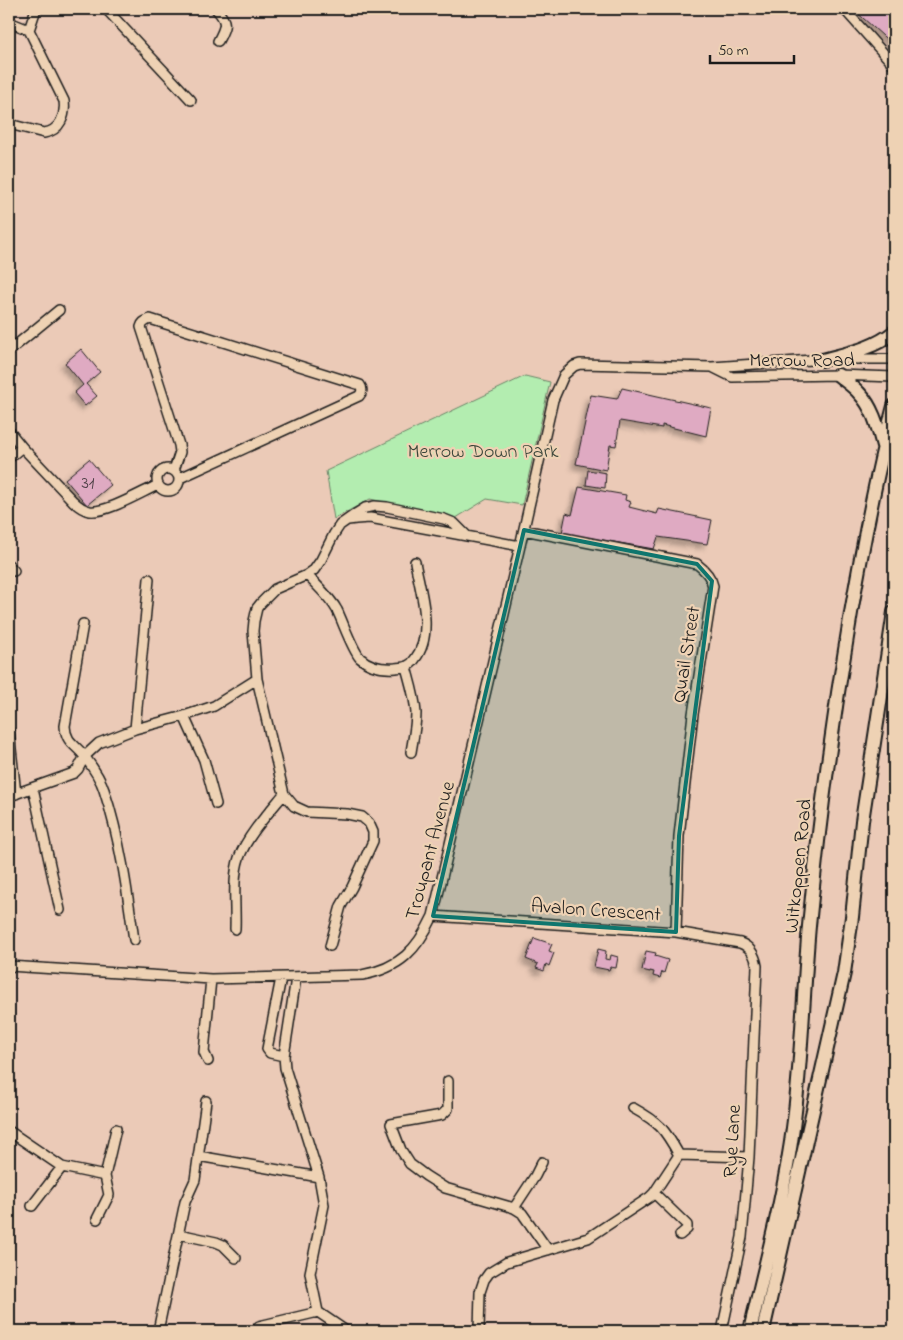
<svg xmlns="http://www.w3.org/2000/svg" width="903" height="1340" font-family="'Indie Flower',sans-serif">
	<defs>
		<filter id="shadow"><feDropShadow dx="-4.5" dy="4.5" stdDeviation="2.5" flood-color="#0004"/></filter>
	</defs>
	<rect width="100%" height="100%" fill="#ebcab7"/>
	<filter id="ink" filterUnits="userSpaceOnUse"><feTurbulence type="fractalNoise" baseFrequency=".02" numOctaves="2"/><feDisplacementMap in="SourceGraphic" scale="10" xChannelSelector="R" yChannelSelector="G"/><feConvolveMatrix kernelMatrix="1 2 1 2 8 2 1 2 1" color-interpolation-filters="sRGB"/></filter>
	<g filter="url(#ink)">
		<path fill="#b3edb0" stroke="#688466" d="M525,376l25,6 -28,123 -35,-6 -31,19 -86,-19 -36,20 -8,-48z"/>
		<path fill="#dfaac2" stroke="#1c1c1c" filter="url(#shadow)" d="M853,9h41v46l-2,-1 1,-9z
			M81,349l19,23 -14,12 11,12 -12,10 -11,-13 9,-8 -18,-22z
			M622,388l89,20 -5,28 -44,-11v3l-42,-7 -4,25 -6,-1 -4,25 -30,-6 15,-69 26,4z
			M89,459l22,26 -24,20 -22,-26z
			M588,470l18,3 -1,15 -19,-3z
			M579,487l47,8 -1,5 6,2 -2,5 28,7 2,-5 53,11 -5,24 -49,-7 -4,12 -92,-16 4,-20 6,2z
			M534,938l18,6 -3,7 5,2 -5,13 -3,-2 -2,7 -8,-3 2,-4 -12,-5z
			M598,949l8,2 -1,8 5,1 1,-5 7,2 -2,11 -6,-1 -1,3 -15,-3z
			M646,951l10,2 -1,3 13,4 -4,13 -2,-1 -2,6 -7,-2 1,-4 -4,-1v1l-8,-2z"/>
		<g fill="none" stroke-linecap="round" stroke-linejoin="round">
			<g stroke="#1c1c1c" stroke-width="12">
				<path id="street" d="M106,9l85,91
					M216,9c12,13 10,17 2,32
					M844,9l50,56
					M9,22l20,8
					M29,30l7,-21
					M9,124l35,9c16,-2 22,-18 20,-32l-35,-71
					M9,351l50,-41
					M842,359h52
					M714,368l18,9 106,-2 56,2
					M9,431l13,16 51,54c5,5 10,9 17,10 17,2 52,-19 68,-26
					M9,458l13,-11
					M157 480a11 11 0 1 1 22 0a11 11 0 1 1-22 0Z
					M174,470l6,-18 -1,-7 -38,-118c1,-5 5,-6 9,-8l210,66c3,4 2,8 -1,11l-179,82
					M348,520l8,-1 14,-1 150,28
					M524,530l173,34c8,6 14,12 16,22l-20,128 -14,122 -3,96
					M9,565l5,6
					M307,575c10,11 23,22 30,35 6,12 15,39 23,48 10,9 23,11 36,10 3,-1 8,0 11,-2 3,-1 6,-4 8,-7 20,-25 5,-69 0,-97
					M83,624l-18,102c1,18 11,18 20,31 6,8 16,23 19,33 16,48 23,99 30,150
					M406,667c4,15 9,30 10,46 0,13 -3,26 -5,39
					M184,716l20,44 12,44
					M135,729l14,-150
					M9,731l7,63
					M33,788l27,122
					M9,796l65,-23 4,-4 7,-13 14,-13 36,-14 49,-13 30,-10 43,-27
					M433,916l243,16 64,11c11,4 15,12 17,23l-8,191 -7,80 -20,94
					M235,929c1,-22 -3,-50 4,-71 8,-22 30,-46 45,-64
					M330,946l11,-40 11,-19 21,-46v-9l-4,-9 -7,-6 -15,-3 -40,-2 -13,-6 -10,-12 -27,-115 -4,-48 1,-10 3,-13 4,-5 14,-14 32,-14 7,-5 7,-10 13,-26 6,-9 17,-12 8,-5 10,-2 12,1 57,12 10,4 13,13
					M9,966l202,13 151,-4c38,-7 55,-25 71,-59l87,-370 33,-146 11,-25 10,-9 6,-2 132,3 114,-8
					M281,978l-14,71 3,4 14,3
					M296,978l-12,78 1,12 34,109 5,28 -14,68 8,39 28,19
					M208,1061l-4,-9 7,-73
					M448,1081v28l-6,6 -51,9 10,26 9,14 16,12 19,12 69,20 8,5 26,37
					M633,1108c27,15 31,20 46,47
					M9,1131l53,36 43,9
					M679,1155l70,2
					M198,1156l121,21
					M654,1193l33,32v4l-7,6
					M32,1206l30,-39
					M514,1208l21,-32 7,-14
					M97,1219l12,-24 -4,-19 11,-47
					M179,1234l37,8 7,3 13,13
					M259,1326l59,-14
					M158,1331l27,-129 10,-22 11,-79
					M479,1331l1,-39 4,-12 5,-7 18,-11 81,-24 62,-41 4,-4 25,-38"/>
			</g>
			<g stroke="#1c1c1c" stroke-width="16">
				<path id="secondary" d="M822,360c26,-7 51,-11 72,-28
					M838,375c7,6 15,11 21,18 14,14 19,35 24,53
					M750,1331c15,-67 34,-134 43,-203 9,-67 10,-134 16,-202 10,-104 24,-209 42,-313 12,-69 25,-139 43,-207
					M763,1331l81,-358 8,-56 10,-96 32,-209"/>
			</g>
			<use href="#street" stroke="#eed2b4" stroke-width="9"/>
			<use href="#secondary" stroke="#eed2b4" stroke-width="12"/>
		</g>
	</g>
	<path fill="#0f766e" fill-opacity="0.2" stroke="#0f766e" stroke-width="4" stroke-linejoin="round" d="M524,530l173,34 15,17 -33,255 -3,96 -243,-16z"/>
	<g text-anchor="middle" stroke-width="4.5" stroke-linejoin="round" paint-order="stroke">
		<g font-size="18" fill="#4d4046">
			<text x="88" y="488">31</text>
		</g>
		<g font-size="20" fill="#1c1c1c" stroke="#eed2b4">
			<text x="802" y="366">Merrow Road</text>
			<text transform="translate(685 654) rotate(-81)" y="7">Quail Street</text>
			<text transform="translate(429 850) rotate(-75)" y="7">Troupant Avenue</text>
			<text transform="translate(797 866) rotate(-84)" y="7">Witkoppen Road</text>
			<text transform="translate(596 909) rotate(4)" y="7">Avalon Crescent</text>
			<text transform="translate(731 1141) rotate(-87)" y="7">Rye Lane</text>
		</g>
		<g font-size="20" fill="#3a463a" stroke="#eed2b4">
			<text x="483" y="457">Merrow Down Park</text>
		</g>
	</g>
	<rect width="903" height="1340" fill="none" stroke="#eed2b4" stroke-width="30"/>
	<rect x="15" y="15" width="873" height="1310" fill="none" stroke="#1c1c1c" stroke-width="2" filter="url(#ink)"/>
	<path d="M710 55v8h84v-8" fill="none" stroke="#1c1c1c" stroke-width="2.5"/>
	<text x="718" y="55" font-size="15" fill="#1c1c1c" stroke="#eed2b4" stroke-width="4" paint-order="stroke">50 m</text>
</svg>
